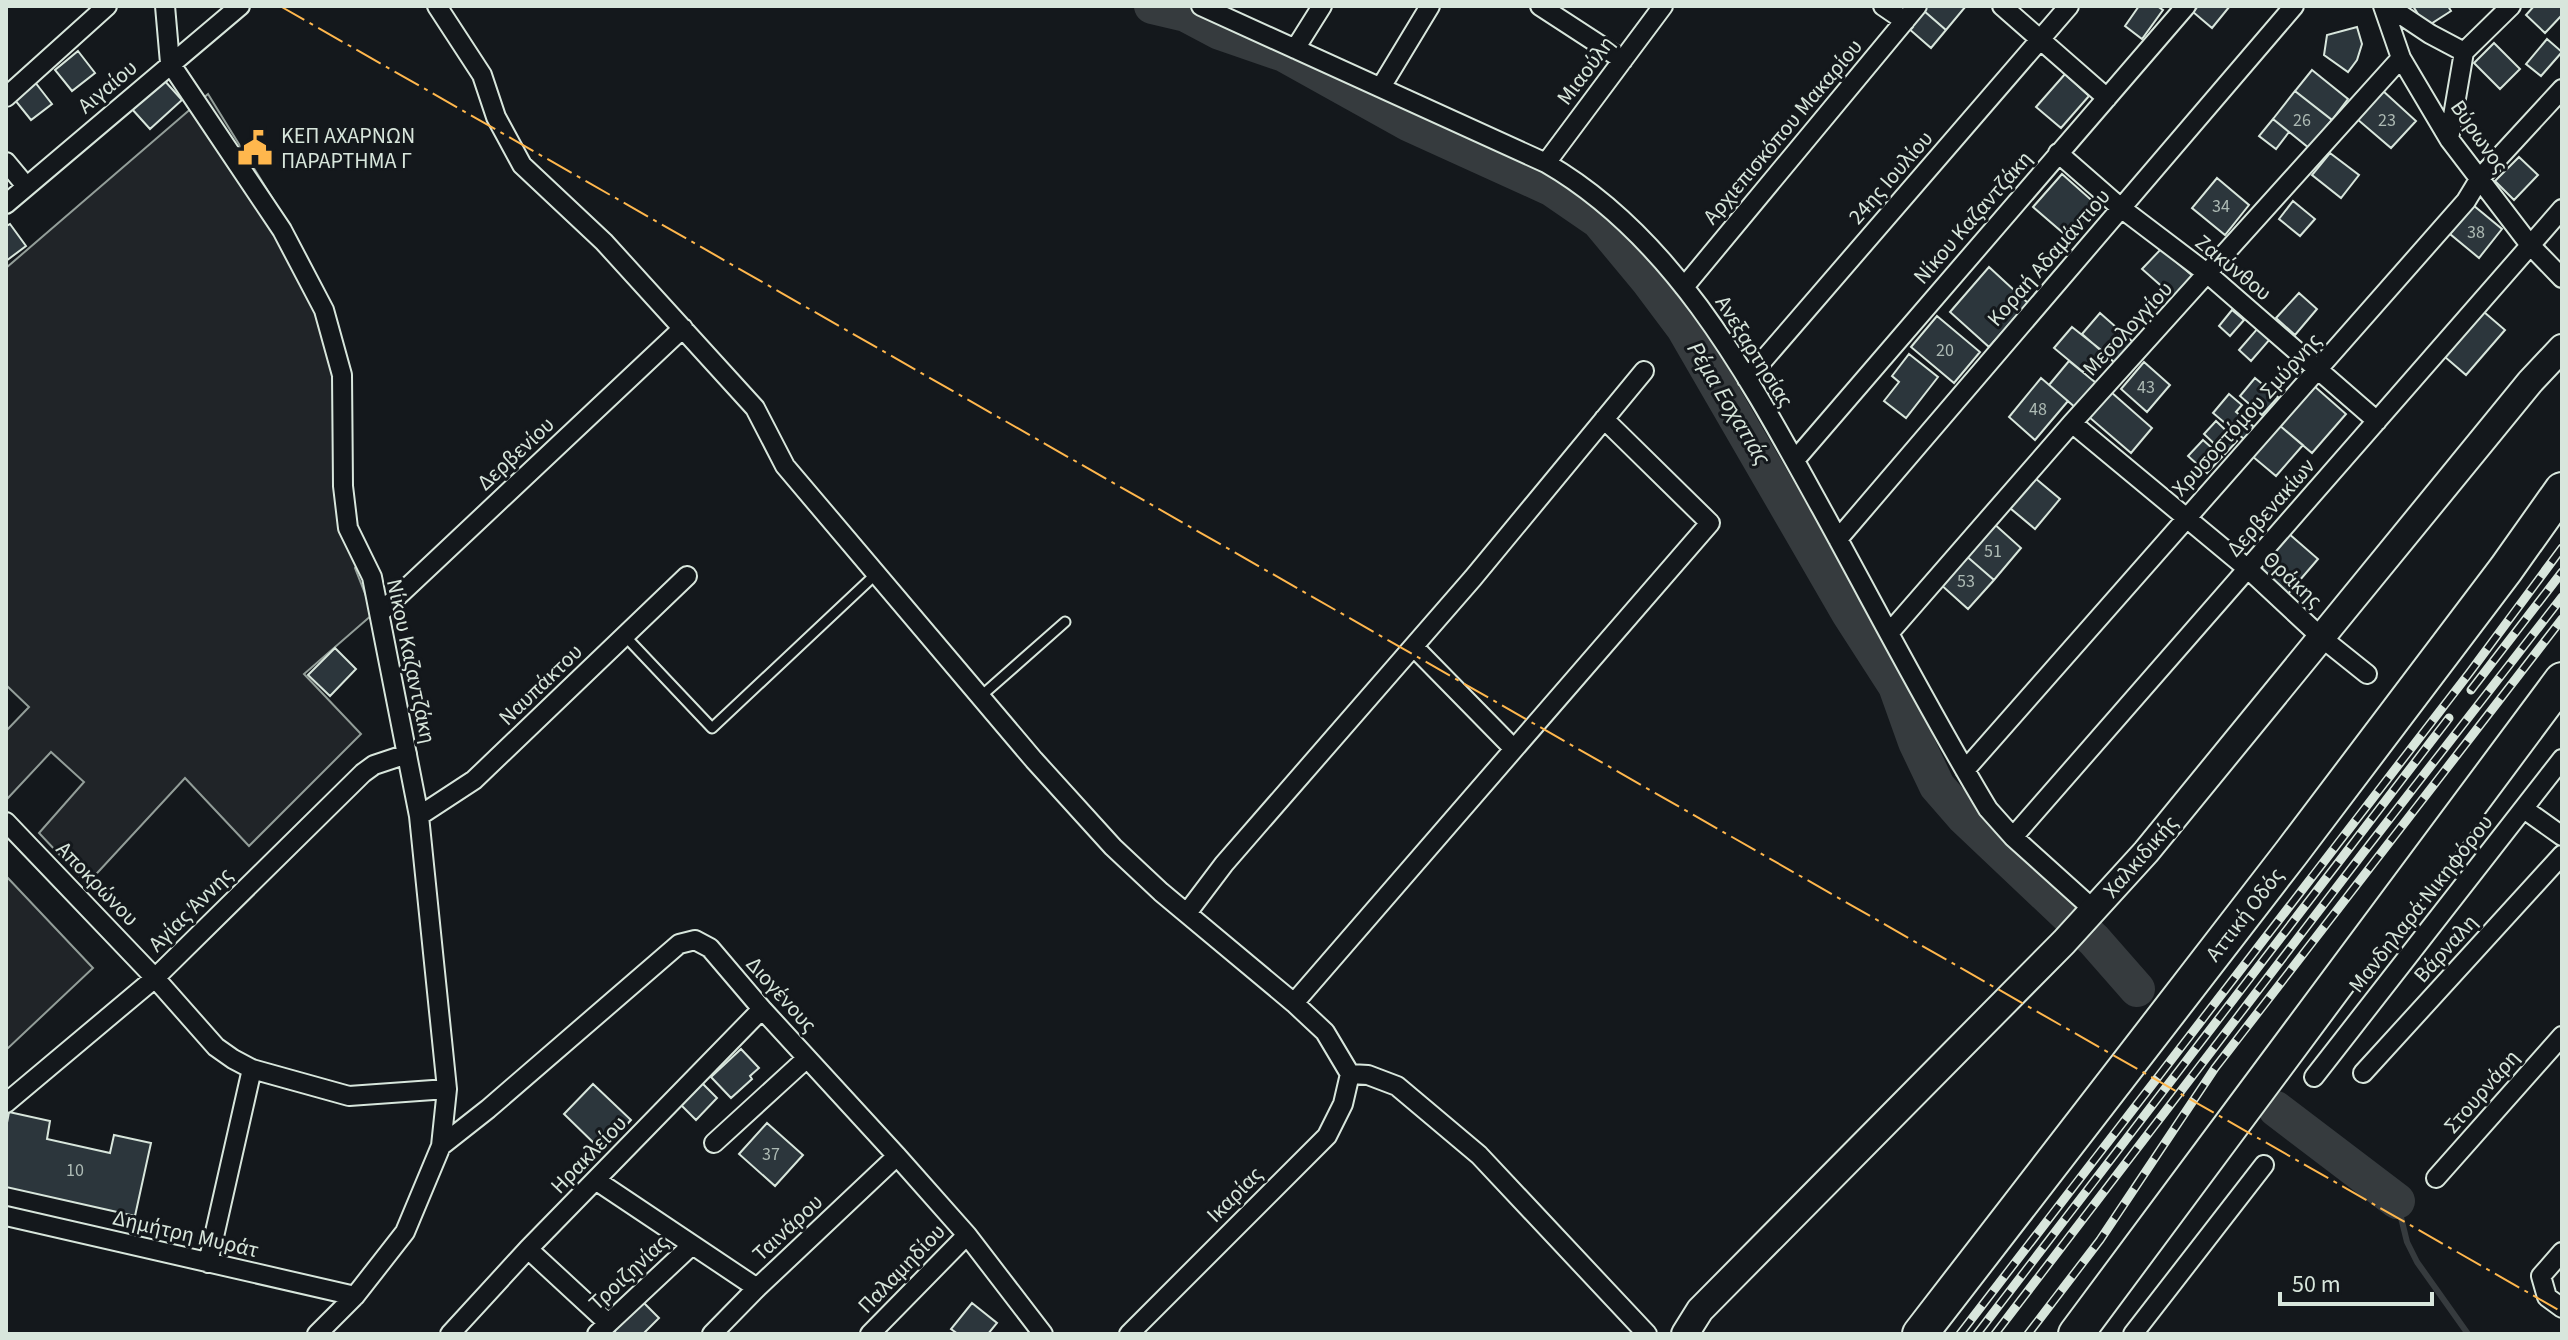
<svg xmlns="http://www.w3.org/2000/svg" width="2568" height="1340" font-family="'Source Sans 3',sans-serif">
	<rect width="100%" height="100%" fill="#14181c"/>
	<path fill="#202428" stroke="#939e99" stroke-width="2" d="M208,94l89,144 37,81 14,72 6,130 15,29 -14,18 18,46 -69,60 57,60 -112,112 -64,-68 -98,106 -48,-51 45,-51 -33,-30 -43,46 -2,-2v-65l23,-24 -23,-22v-417z
		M6,876l87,92 -87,82z"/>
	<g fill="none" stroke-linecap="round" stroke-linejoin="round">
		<path stroke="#363b3e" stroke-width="6" d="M2397,1201l10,41 10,20 51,72"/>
		<path stroke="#363b3e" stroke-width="36" d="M1152,6l34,8 34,18 64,22 124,69 143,65 48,33 49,59 36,48 165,285 47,73 20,56 21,44 27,31 130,123 43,49
			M2276,1109l121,92"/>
	</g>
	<path fill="#2c363c" stroke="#d8e6dc" stroke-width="2" d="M1926,6h40l-20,24 -23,-20z
		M2139,6h18l6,4 -21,29 -17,-13z
		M2198,6h32l-18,22 -19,-16z
		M2413,6h35l3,5 -25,16z
		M2534,6h28v9l-17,18 -19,-18z
		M1923,10l23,20 -15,18 -23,-20z
		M2357,27l5,17 -5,16 -9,12 -24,-17 3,-20z
		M2547,39l15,13 -21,24 -15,-12z
		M2494,43l26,26 -20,20 -26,-26z
		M78,51l17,22 -23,18 -17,-21z
		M2312,70l36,29 -16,21 -37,-29z
		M2065,74l24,22 -28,32 -25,-21z
		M31,77l21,27 -21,16 -21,-26z
		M163,79l19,21 -32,29 -19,-21z
		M2382,90l34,31 -25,27 -34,-29z
		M2295,91l37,29 -23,28 -36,-29z
		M2273,119l16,13 -13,17 -17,-13z
		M2330,153l29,22 -18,23 -29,-23z
		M2519,157l19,18 -24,25 -19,-19z
		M2062,174l35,31 -28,33 -36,-31z
		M2217,178l32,27 -24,30 -33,-27z
		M2293,201l22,18 -15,17 -21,-17z
		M2473,205l29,24 -23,29 -29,-24z
		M10,224l16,22 -20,15v-35z
		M2161,249l33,28 -19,21 -33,-29z
		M1989,267l39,36 -39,44 -39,-35z
		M2299,293l18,16 -22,26 -19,-17z
		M2232,310l12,10 -14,16 -11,-10z
		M2484,312l21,18 -39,45 -21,-18z
		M2100,313l33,29 -18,21 -33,-29z
		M1937,316l43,36 -26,31 -43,-36z
		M2072,327l29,23 -18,22 -29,-24z
		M2258,328l13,10 -20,23 -12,-11z
		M1909,354l29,23 -32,41 -22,-17 15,-19 -7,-6z
		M2069,361l27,22 -20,25 -27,-23z
		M2144,362l26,23 -23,27 -26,-23z
		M2041,378l27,23 -33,39 -26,-23z
		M2255,378l23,19 -16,18 -22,-19z
		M2313,385l33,29 -34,39 -33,-28z
		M2111,392l41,36 -21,25 -42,-36z
		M2229,394l13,11 -6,7 18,15 -10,12 -31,-26z
		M2216,421l21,20 -12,13 -21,-20z
		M2279,425l24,20 -27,31 -24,-20z
		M2203,440l19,17 -15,16 -19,-17z
		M2035,478l25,21 -25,30 -25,-21z
		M1992,522l29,26 -27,32 -30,-26z
		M2288,533l30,26 -31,36 -30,-26z
		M1964,554l30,26 -26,29 -29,-26z
		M335,648l21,21 -26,27 -22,-21z
		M741,1049l18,19 -9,8 2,3 -21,19 -20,-21z
		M699,1080l18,18 -21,22 -18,-18z
		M593,1084l38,36 -29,31 -38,-37z
		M9,1112l41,9 -3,18 63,14 4,-18 37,8 -16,73 -129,-29v-59z
		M767,1123l36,32 -28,31 -36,-32z
		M643,1302l16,16 -16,16h-26l-3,-3z
		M972,1303l25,20 -9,11h-30l-7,-5z"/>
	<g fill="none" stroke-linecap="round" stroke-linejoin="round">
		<g stroke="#d8e6dc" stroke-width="13">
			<path id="lane" d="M625,636l87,92 164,-154
				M980,697l85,-75"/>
		</g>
		<g stroke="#d8e6dc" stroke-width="22">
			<path id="street" d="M165,6l5,57 112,167 42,80 18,65 1,111 5,42 24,49 47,239 28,273 -6,57 -36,86 -50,64 -38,38
				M437,6l45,69 14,42 26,48 82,77 151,166 30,58 249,294 79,87 48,45 133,111 31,29 25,42 18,1 29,11 82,69 168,179
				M1201,6l345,157c130,75 204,217 275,345 55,100 108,203 167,301l25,28 81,73
				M1540,6l83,54
				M1883,6l22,15
				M2002,6l105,92
				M2383,6l18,52 48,81 81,106 32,33
				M2388,6l42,28 34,18
				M1295,49l27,-43
				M1381,87l49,-81
				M6,97l101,-91
				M2449,139l15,-87 47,-46
				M2058,153l63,55 87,66 169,147
				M6,162l20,24
				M1546,163l117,-157
				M6,204l234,-198
				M1684,287l233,-281
				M1747,379l322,-373
				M2072,423l176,146 74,69 45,36
				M1795,460l391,-454
				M1838,539l456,-533
				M380,613l303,-285
				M1890,632l182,-209 329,-365
				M1414,647l100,102
				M1965,770l501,-569 14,-23 82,-89
				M2524,809l38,27
				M419,816l55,-36 213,-204
				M6,822l149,156 61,69 17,12 19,10 97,27 98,-7
				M2013,837l549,-628
				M1187,913l37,-49 249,-286 171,-207
				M1294,1003l416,-480 -106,-104
				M2363,1073l199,-218
				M2314,1077l248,-318
				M6,1103l149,-125 208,-205 11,-8 33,-11
				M714,1143l93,-85
				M441,1146l47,-37 191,-165 16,-4 15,8 52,61 135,147 70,79 76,99
				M2436,1178l126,-142
				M597,1181l160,107
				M6,1216l349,80
				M528,1249l80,74
				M2562,1252l-21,24 6,21 15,11
				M208,1263l44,-194
				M450,1334l78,-85 234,-240
				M597,1334l95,-89
				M712,1334l45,-46 140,-132
				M870,1334l97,-99
				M1129,1334l198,-198 16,-32 7,-30
				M2133,1334l131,-169"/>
		</g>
		<g stroke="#d8e6dc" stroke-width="30">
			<path id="secondary" d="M1685,1334l15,-24 364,-368 82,-90 384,-470 32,-34"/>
		</g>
		<g stroke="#d8e6dc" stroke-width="38">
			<path id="highway" d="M1920,1334l372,-482 214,-283 56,-79
				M2076,1334l486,-654"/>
		</g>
		<use href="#lane" stroke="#14181c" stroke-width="9"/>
		<use href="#street" stroke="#14181c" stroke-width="18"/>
		<use href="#secondary" stroke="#14181c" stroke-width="26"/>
		<use href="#highway" stroke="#14181c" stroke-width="34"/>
		<g stroke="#d8e6dc" stroke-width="9">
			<path id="rail" d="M2471,690l91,-118
				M1960,1334l510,-662 92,-124
				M1977,1334l472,-616
				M1995,1334l368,-481 199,-256
				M2028,1334l72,-94 115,-172 347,-449"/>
		</g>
		<use href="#rail" stroke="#14181c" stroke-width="6" stroke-dasharray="18" stroke-linecap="butt"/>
		<path stroke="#ffb74d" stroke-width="2" stroke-dasharray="28 6 4 6" stroke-linecap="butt" d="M280,6l2282,1306"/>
	</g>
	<defs>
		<g id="civic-bare" transform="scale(2.76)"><path d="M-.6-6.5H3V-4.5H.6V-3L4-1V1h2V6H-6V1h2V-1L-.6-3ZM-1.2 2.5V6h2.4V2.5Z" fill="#ffb74d" stroke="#14181c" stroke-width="2.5" paint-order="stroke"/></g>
	</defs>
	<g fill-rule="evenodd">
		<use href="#civic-bare" x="255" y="148"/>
	</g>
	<g text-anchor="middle" stroke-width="6" stroke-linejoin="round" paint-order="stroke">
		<g font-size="18" fill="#adbab4">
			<text x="2302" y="126">26</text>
			<text x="2387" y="126">23</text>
			<text x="2221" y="212">34</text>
			<text x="2476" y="238">38</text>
			<text x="1945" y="356">20</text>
			<text x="2146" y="393">43</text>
			<text x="2038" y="415">48</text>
			<text x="1993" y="557">51</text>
			<text x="1966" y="587">53</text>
			<text x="771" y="1160">37</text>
			<text x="75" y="1176">10</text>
		</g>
		<g font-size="22" fill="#d8e6dc" stroke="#14181c">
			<text transform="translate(1585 70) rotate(-53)" y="8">Μιαούλη</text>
			<text transform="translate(107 86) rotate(-40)" y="8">Αιγαίου</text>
			<text transform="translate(1782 131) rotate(-50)" y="8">Αρχιεπισκόπου Μακαρίου</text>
			<text transform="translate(2480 136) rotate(55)" y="8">Βύρωνος</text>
			<text transform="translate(1890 177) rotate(-49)" y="8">24ης Ιουλίου</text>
			<text transform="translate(1972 217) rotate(-49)" y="8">Νίκου Καζαντζάκη</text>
			<text transform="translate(2048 257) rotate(-49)" y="8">Κοραή Αδαμάντιου</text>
			<text transform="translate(2234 267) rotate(39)" y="8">Ζακύνθου</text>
			<text transform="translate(2127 328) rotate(-47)" y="8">Μεσολογγίου</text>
			<text transform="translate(1755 351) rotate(58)" y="8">Ανεξαρτησίας</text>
			<text transform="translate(2246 414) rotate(-48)" y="8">Χρυσοστόμου Σμύρνης</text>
			<text transform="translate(515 453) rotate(-43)" y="8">Δερβενίου</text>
			<text transform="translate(2270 507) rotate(-49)" y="8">Δερβενακίων</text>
			<text transform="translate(2293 579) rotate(43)" y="8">Θράκης</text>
			<text transform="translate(412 661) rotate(78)" y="8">Νίκου Καζαντζάκη</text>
			<text transform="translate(540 684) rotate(-44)" y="8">Ναυπάκτου</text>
			<text transform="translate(2140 856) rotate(-49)" y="8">Χαλκιδικής</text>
			<text transform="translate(98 883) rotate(46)" y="8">Αποκρώνου</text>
			<text transform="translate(2420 903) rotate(-52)" y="8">Μανδηλαρά Νικηφόρου</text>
			<text transform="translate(190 909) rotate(-45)" y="8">Αγίας Άννης</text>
			<text transform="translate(2244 914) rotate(-52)" y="8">Αττική Οδός</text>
			<text transform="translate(2445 948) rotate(-48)" y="8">Βάρναλη</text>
			<text transform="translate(782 994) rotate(48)" y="8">Διογένους</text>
			<text transform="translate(2481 1091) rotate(-49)" y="8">Στουρνάρη</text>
			<text transform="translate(588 1154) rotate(-46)" y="8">Ηρακλείου</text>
			<text transform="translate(1234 1194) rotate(-45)" y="8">Ικαρίας</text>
			<text transform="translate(787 1227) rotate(-43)" y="8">Ταινάρου</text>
			<text transform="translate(186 1233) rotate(13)" y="8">Δημήτρη Μυράτ</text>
			<text transform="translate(901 1268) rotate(-46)" y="8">Παλαμηδίου</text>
			<text transform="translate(628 1272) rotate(-43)" y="8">Τροιζηνίας</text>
		</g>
		<g font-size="22" fill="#d8e6dc" stroke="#14181c" text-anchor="start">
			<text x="281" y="143">ΚΕΠ ΑΧΑΡΝΩΝ<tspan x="281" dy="25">ΠΑΡΑΡΤΗΜΑ Γ</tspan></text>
		</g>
		<g font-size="24" font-style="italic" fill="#d8e6dc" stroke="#14181c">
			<text transform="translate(1729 403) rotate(59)" y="8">Ρέμα Εσχατιάς</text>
		</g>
	</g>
	<rect width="2568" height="1340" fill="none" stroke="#d8e6dc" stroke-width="16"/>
	<path d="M2280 1292v12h152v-12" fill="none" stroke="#d8e6dc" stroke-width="4"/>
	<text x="2292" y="1292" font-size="24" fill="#d8e6dc" stroke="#14181c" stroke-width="6" paint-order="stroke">50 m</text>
</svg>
